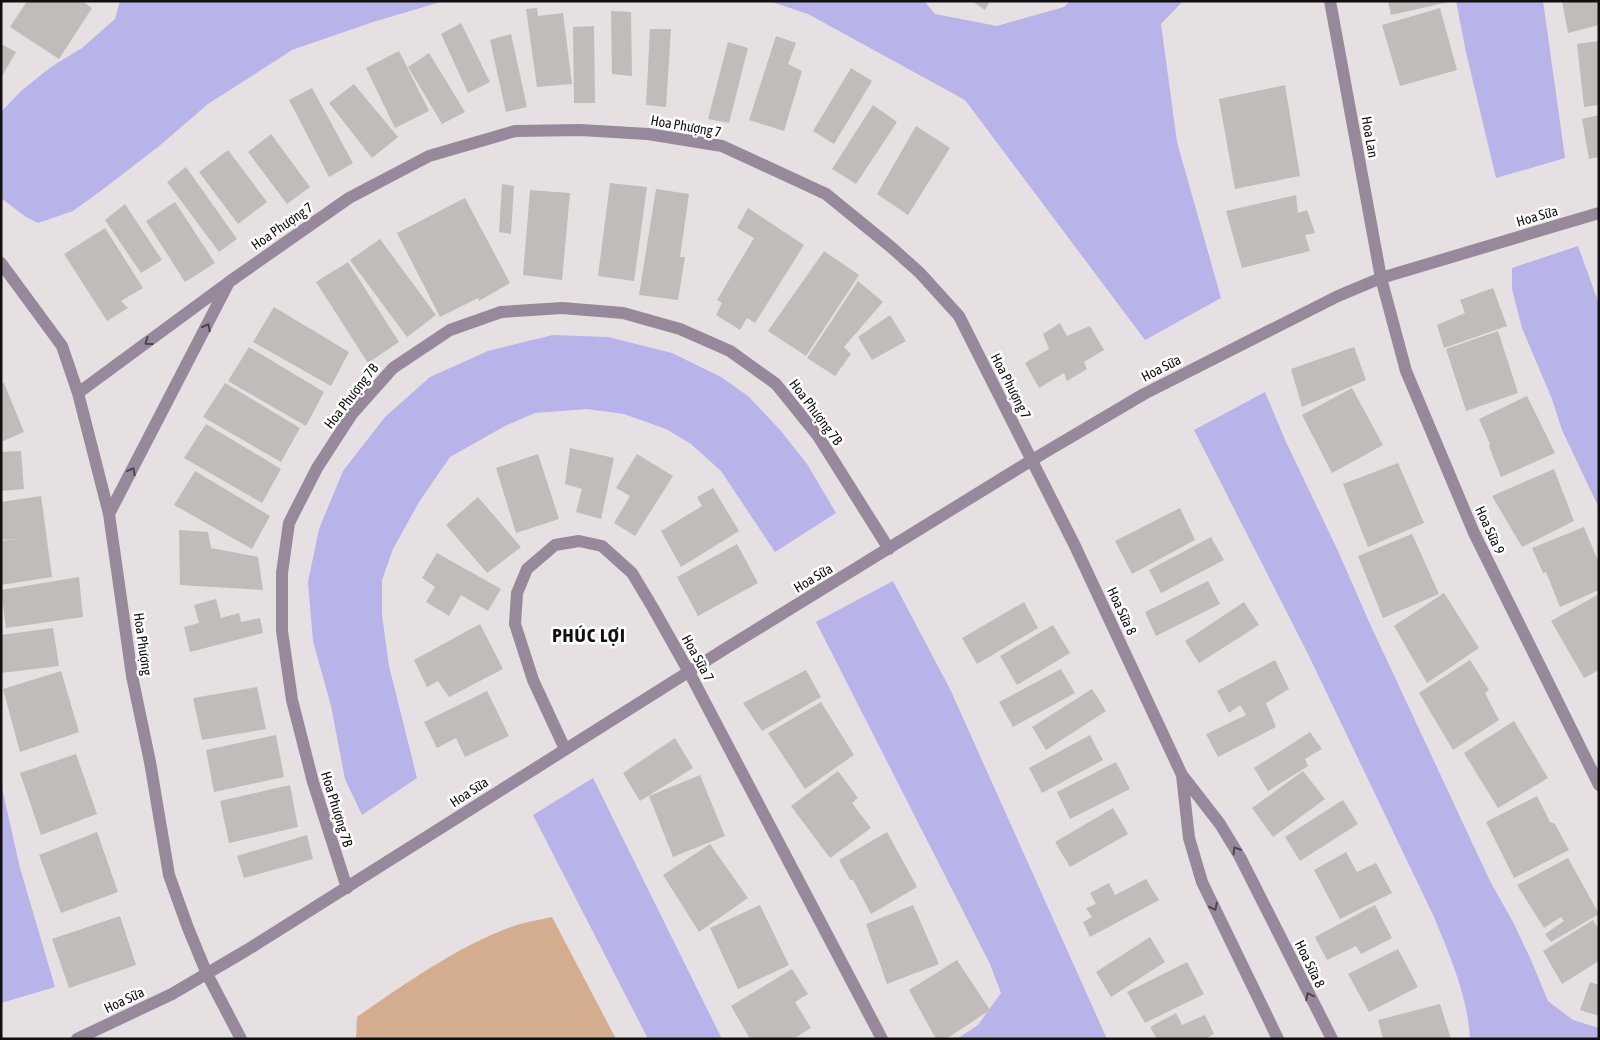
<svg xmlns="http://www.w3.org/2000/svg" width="1600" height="1040" font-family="'Asap Condensed',sans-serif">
	<rect width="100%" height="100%" fill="#e6e0e2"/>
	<path fill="#d3ad8d" d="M552,917l64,122h-260l1,-22c48,-33 100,-70 154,-90 13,-5 28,-7 41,-10z"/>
	<path fill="#b8b3e8" d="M120,1h324l-71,21 -81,28 -84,54 -50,43 -56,43 -29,21 -35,12 -12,-6 -25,-19v-86l20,-21 30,-24 31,-19 33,-29z
		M769,1h155l11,13 62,12 67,-19 6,-6h113l-22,23 16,118 44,156 -76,42 -180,-240 -157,-86z
		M1456,1h87l22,157 -69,20 -30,-126z
		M1578,246l21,58v204l-37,-78 -10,-31 -30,-71 -10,-39v-21z
		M553,335l55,2 64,16 49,24 27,19 33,35 26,33 29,49 -61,39 -54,-81 -30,-27 -25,-15 -42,-15 -37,-5 -52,4 -30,13 -55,31 -31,45 -26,47 -11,31v35l7,51 28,112 -55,37 -17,-36 -14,-73 -18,-65 -5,-59 11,-53 24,-58 42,-54 45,-40 58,-26z
		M1265,392l21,50 52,109 32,73 120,257 23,41 18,38 17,41 25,19 26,8v11h-129c-2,-42 -20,-83 -36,-122l-126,-263 -114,-224z
		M893,581l57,108 157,350h-150l21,-14 23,-32 -11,-29 -174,-342z
		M593,778l129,261h-74l-115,-224z
		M1,784l19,84 35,119 -54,16z"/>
	<path fill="#c1bbba" d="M27,1h55l10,7 -33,51 -49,-32z
		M972,1h18l-5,9z
		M1388,1h61v1l-58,13z
		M1562,1h37v24l-31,8z
		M537,8l1,8 25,-3 9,71 -35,3 -11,-78z
		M1440,8l17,62 -57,16 -18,-61z
		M611,11l20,1 1,64 -20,-2z
		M461,23l29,59 -22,11 -27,-59z
		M594,26l1,77h-21l-1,-76z
		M650,29h21l-5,78 -20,-2z
		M511,34l16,73 -21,5 -16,-72z
		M776,36l20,7 -8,21 14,7 -18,60 -35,-11z
		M1599,41v64l-15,2 -7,-63z
		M728,42l20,6 -19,75 -21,-4z
		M1,44l15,8 -15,26z
		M399,51l30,60 -34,17 -29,-60z
		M429,53l36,59 -23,12 -34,-57z
		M851,68l21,13 -38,63 -21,-13z
		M354,84l44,53 -26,21 -43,-55z
		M1285,85l15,91 -65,13 -16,-90z
		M312,88l41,75 -24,14 -40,-77z
		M873,105l24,17 -41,62 -24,-15z
		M1599,115v42l-10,2 -7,-40z
		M916,126l34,22 -42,67 -31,-21z
		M271,134l39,53 -23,17 -39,-52z
		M228,150l39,52 -29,22 -39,-52z
		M186,167l51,72 -18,13 -52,-70z
		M610,183l37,4 -13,94 -36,-5z
		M502,184l12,2 -3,48 -12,-2z
		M656,189l33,5 -9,63h5l-7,43 -39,-5z
		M530,190l40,3 -8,87 -39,-5z
		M1296,195l2,18 9,-3 8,23 -10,2 5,16 -68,17 -16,-57z
		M465,198l45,85 -31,18 -1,-3 -38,19 -43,-84z
		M175,202l40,61 -30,19 -39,-61z
		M125,204l37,56 -21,13 -36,-53z
		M748,208l56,37 -49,78 -8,-5 -7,12 -24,-15 6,-12 -5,-3 37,-62 -17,-10z
		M105,228l38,60 -22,13 7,7 -21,13 -43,-67z
		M380,239l56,76 -29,22 -57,-77z
		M824,251l35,24 -53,81 -38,-25z
		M348,262l51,80 -31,21 -52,-81z
		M858,281l25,21 -39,45 7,7 -16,22 -28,-18z
		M1493,288l14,38 -63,22 -7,-23 28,-12 -5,-13z
		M274,307l75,45 -18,34 -78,-44z
		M890,315l16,26 -34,19 -14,-23z
		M1060,323l7,13 23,-10 14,24 -20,12 3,7 -20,12 -3,-8 -25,15 -14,-25 24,-14 -6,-15z
		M1498,331l20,62 -52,18 -20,-62z
		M249,347l75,45 -18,34 -78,-45z
		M1354,347l12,33 -64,27 -11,-38z
		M4,383l20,49 -23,10v-58z
		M225,383l75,45 -19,34 -78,-45z
		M1352,388l31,57 -51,28 -30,-58z
		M1527,396l28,57 -54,24 -12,-31 1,-2 -11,-25z
		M206,424l75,45 -19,34 -78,-45z
		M570,448l44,10 -13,61 -25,-7 6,-23 -17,-5z
		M21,451l3,38 -23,2v-39z
		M538,454l21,65 -43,14 -20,-65z
		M637,454l36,22 -38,60 -21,-13 16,-27 -14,-8z
		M1398,463l26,60 -56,24 -25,-63z
		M1554,469l20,52 -52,26 -30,-51z
		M195,471l75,45 -18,33 -78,-44z
		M713,488l26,43 -58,36 -20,-36 41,-25 -5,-9z
		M41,496l11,81 -51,8v-44l16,-2 -16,1v-38z
		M478,497l43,50 -34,26 -41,-48z
		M1180,508l15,32 -63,34 -17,-33z
		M1584,527l15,36v27l-39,17 -14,-35 -3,1 -11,-25z
		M179,530l29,2 3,16 47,9 5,33 -83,-5z
		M1412,534l27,60 -56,24 -25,-62z
		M1211,537l13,23 -63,33 -12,-23z
		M737,544l21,39 -60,33 -21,-39z
		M437,553l64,36 -13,22 -27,-16 -12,21 -23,-14 9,-15 -13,-9z
		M79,577l4,40 -77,11 -5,-38z
		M1208,581l12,23 -64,32 -11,-24z
		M1444,593l35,55 -52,35 -33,-57z
		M1599,594v76l-15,8 -33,-57z
		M216,599l5,19 18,-5 2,9 19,-4 3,15 -73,19 -6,-25 15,-4 -5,-18z
		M1024,602l14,26 -61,36 -15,-26z
		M1244,602l15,23 -60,38 -14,-22z
		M480,624l23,45 -54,28 -11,-16 -11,6 -13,-27z
		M1053,625l17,28 -53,32 -17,-29z
		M53,628l6,38 -58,7v-38z
		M1275,660l14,29 -23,14 10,24 -58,30 -12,-23 40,-19 -6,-10 -11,8 -12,-22z
		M1470,660l19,30 -4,3 14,27 -46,30 -34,-57z
		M1061,669l14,24 -62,34 -14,-25z
		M806,670l15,27 -59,34 -19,-28z
		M61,671l18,61 -59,20 -17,-63z
		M257,687l9,42 -64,11 -9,-42z
		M1092,689l14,22 -60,39 -14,-23z
		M487,691l22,45 -44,21 -9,-19 -19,10 -13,-26z
		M821,702l33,53 -49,34 -37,-56z
		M1514,721l34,57 -50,30 -34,-55z
		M1310,732l12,17 -17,10 3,7 -40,25 -14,-23z
		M276,735l8,42 -70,15 -8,-42z
		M1090,735l13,25 -61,33 -13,-25z
		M675,738l18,30 -53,33 -17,-28z
		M76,754l21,60 -56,21 -21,-62z
		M1116,762l14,27 -60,30 -13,-27z
		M838,771l20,27 -6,5 19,25 -41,30 -39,-52z
		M1303,771l22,28 -52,38 -21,-29z
		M700,775l25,61 -52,21 -24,-61z
		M290,785l8,42 -69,16 -9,-42z
		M1537,796l13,26 5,2 14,26 -55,28 -28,-56z
		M1343,800l15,24 -58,37 -15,-24z
		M1113,808l15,26 -58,33 -15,-25z
		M97,832l21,60 -57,21 -22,-58z
		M887,832l30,55 -46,27 -18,-34h-3l-11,-20z
		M307,835l6,24 -69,19 -7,-22z
		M710,844l38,54 -49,34 -36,-57z
		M1346,852l11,20 19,-9 16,30 -52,26 -26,-49z
		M1568,858l31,56 -48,28 -6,-8 19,-13 -3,-4 -17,11 -27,-43z
		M1146,879l13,21 -69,37 -7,-15 9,-5 -6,-9 10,-4 -6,-11 19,-10 6,12z
		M760,905l29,60 -51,24 -28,-61z
		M913,905l26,59 -52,20 -21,-60z
		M1375,905l17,33 -31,16 -5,-8 -29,14 -12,-23z
		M120,916l16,49 -67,23 -17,-49z
		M1593,920l6,9v32l-37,23 -19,-33z
		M1150,937l15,25 -54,35 -15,-25z
		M1398,949l20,38 -49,25 -21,-38z
		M957,960l33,50 -44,29h-10l-27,-49z
		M1187,962l17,32 -59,29 -18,-31z
		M792,969l16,25 -13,8 16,26 -18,11h-43l-19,-33z
		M1590,982l9,3v31l-19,-6z
		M1440,1004l11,35h-68l-5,-19z
		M1176,1013l6,12 23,-10 9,19 -9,5h-48l-7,-12z"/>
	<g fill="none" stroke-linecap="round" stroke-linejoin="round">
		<path stroke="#98889b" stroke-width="12" d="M1330,1l51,277 25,93 68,162 125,252
			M1,263l61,83 16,47 31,121 23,162 18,86 19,113 19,53 19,46 34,65
			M78,393l151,-111 120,-84 80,-42 86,-25 65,-1 68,4 74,12 104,48 65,53 29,26 39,43 116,230 107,229 38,49 20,33 92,182
			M109,514l119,-230
			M565,749l-32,-69 -18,-56 2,-31 10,-24 28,-24 24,-4 23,5 30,27 21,35 36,64 193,367
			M1182,775l7,63 13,44 76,157
			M347,888l-34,-106 -21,-82 -10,-69v-58l7,-50 28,-55 35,-54 41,-46 57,-38 51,-18 61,-4 61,5 57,16 50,22 46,33 42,52 71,113
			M77,1039l95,-45 75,-44 481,-303 304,-187 112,-66 194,-98 43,-18 218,-65"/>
	</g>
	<defs><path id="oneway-chevron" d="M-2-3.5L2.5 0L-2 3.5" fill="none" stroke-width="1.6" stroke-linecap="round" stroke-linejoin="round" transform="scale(1.25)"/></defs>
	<g stroke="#4e454f">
		<use href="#oneway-chevron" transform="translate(207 327) rotate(-63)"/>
		<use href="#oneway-chevron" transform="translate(148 342) rotate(144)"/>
		<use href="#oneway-chevron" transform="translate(132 471) rotate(-62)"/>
		<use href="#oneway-chevron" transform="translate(1236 850) rotate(-121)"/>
		<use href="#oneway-chevron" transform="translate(1214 907) rotate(64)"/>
		<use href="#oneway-chevron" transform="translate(1309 996) rotate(-116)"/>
	</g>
	<g text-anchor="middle" stroke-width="5" stroke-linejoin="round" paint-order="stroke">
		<g font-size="14" fill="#110f10" stroke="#fff">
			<text transform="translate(686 126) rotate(10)" y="5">Hoa Phượng 7</text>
			<text transform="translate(1370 137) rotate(80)" y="5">Hoa Lan</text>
			<text transform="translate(1537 216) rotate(-16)" y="5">Hoa Sữa</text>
			<text transform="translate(282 226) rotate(-35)" y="5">Hoa Phượng 7</text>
			<text transform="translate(1161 368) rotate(-27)" y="5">Hoa Sữa</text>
			<text transform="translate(1011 386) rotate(63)" y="5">Hoa Phượng 7</text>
			<text transform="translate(351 396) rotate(-52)" y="5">Hoa Phượng 7B</text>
			<text transform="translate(816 412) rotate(53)" y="5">Hoa Phượng 7B</text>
			<text transform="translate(1490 530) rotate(65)" y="5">Hoa Sữa 9</text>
			<text transform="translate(813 578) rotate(-31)" y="5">Hoa Sữa</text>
			<text transform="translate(1122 611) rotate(65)" y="5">Hoa Sữa 8</text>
			<text transform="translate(143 644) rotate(82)" y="5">Hoa Phượng</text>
			<text transform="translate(698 658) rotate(61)" y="5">Hoa Sữa 7</text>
			<text transform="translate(469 792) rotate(-33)" y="5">Hoa Sữa</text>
			<text transform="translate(337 809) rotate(73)" y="5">Hoa Phượng 7B</text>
			<text transform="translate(1310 964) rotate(64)" y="5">Hoa Sữa 8</text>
			<text transform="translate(124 1000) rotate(-25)" y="5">Hoa Sữa</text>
		</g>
		<g font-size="19" font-weight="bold" letter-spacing="1" fill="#110f10" stroke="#fff">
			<text x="589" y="642">PHÚC LỢI</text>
		</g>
	</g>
	<rect width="1600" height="1040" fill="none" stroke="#110f10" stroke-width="5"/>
</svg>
